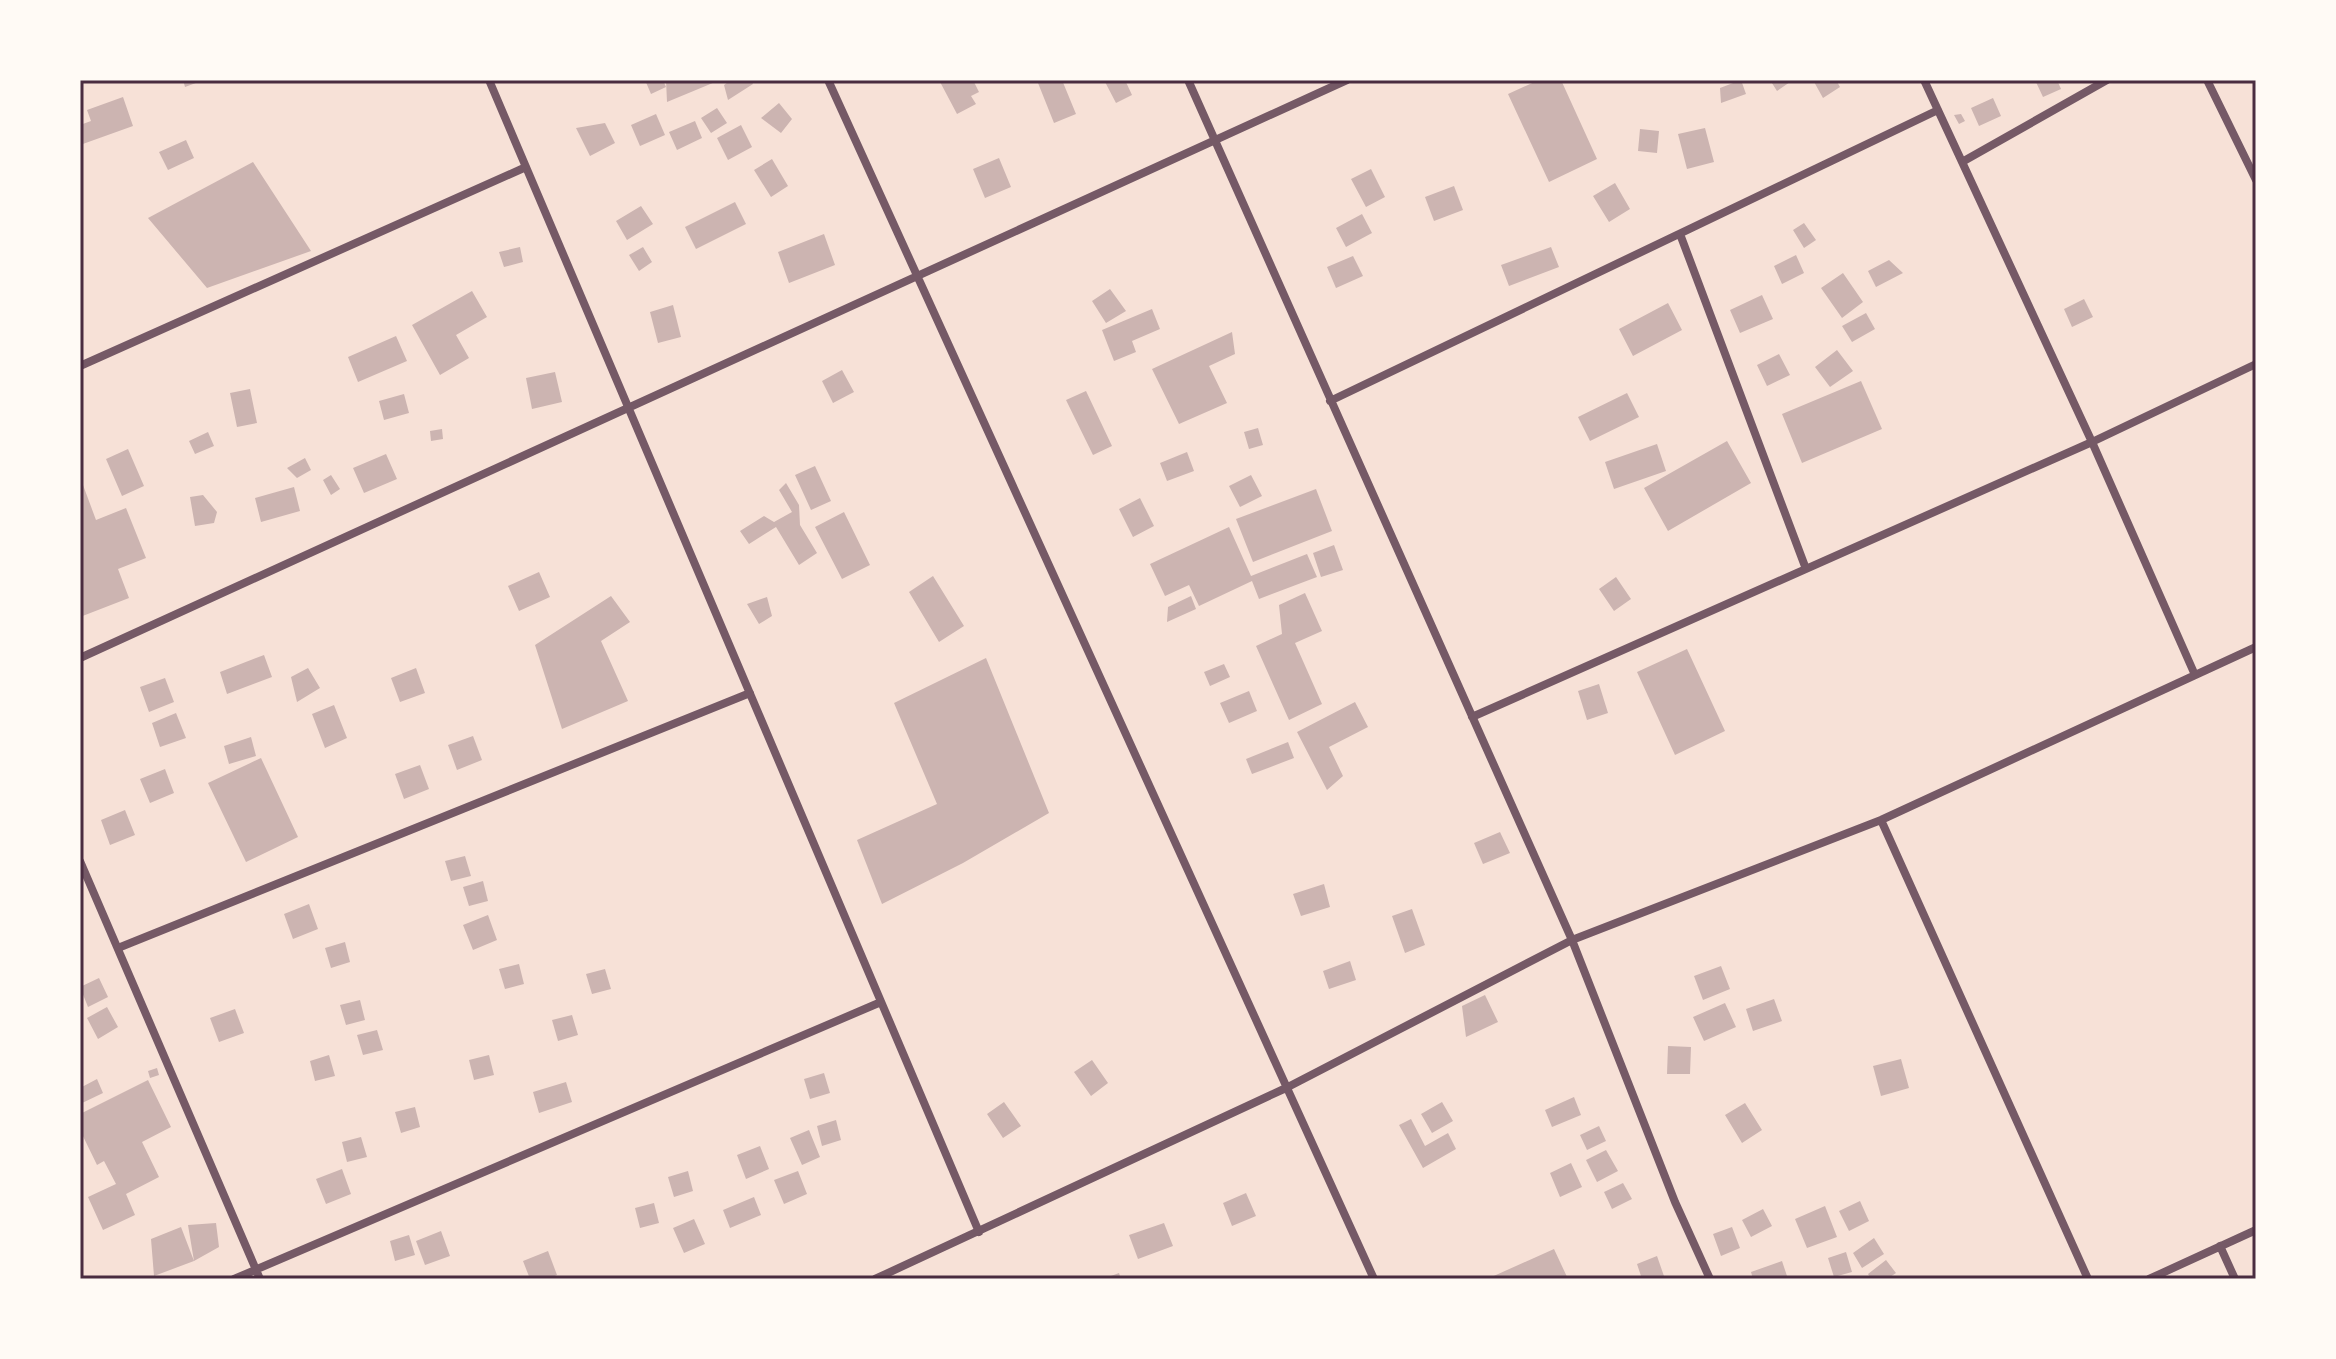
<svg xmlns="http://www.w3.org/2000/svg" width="2336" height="1359" font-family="Jost,sans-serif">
	<rect width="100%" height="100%" fill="#f7e1d7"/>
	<path fill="#ccb4b1" d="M183,80h21l-19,7z
		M645,80h18l3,7 -15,7z
		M666,80h54l-53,22z
		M731,80h20l2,4 -25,16 -4,-15z
		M939,80h34l6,12 -8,4 5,8 -19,10z
		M1045,80h17l14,34 -22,9 -16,-40z
		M1104,80h21l7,15 -16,8z
		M1539,80h22l36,79 -48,23 -41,-88z
		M1741,80l5,14 -25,9 -1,-15z
		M1770,80h23l-16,11z
		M1813,80h23l4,7 -17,11z
		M2035,80h22l4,9 -18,8z
		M123,97l10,29 -53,19v-20l11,-4 -4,-11z
		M1993,98l8,18 -22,10 -8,-18z
		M779,103l13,16 -11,14 -20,-15z
		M717,108l10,15 -16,10 -10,-15z
		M656,114l9,21 -25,11 -9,-21z
		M1961,114l4,7 -6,3 -5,-9z
		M695,121l7,17 -25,12 -8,-18z
		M605,123l10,20 -25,13 -14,-28z
		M741,125l11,22 -24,13 -11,-22z
		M1705,128l9,34 -27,7 -9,-35z
		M1640,129l19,2 -2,22 -19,-2z
		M186,140l8,18 -26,12 -9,-18z
		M999,158l12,29 -26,11 -12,-29z
		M772,159l16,27 -17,11 -17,-27z
		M253,162l58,89 -104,37 -59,-70z
		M1371,169l14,28 -19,10 -15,-28z
		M1615,183l15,26 -21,13 -16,-26z
		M1454,186l9,24 -29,11 -9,-24z
		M735,202l11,22 -50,25 -11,-22z
		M641,206l12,18 -26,16 -11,-19z
		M1362,214l10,19 -26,14 -10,-19z
		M1804,223l12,17 -12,8 -11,-18z
		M824,234l11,31 -46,18 -11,-31z
		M520,247l3,15 -19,5 -5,-15z
		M643,247l9,15 -13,9 -10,-16z
		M1551,247l8,20 -50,19 -8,-21z
		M1796,255l8,18 -22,11 -8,-18z
		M1353,256l10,20 -27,12 -9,-21z
		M1889,260l14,13 -27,14 -8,-16z
		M1843,273l20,29 -21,16 -21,-30z
		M1110,289l16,22 -20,12 -14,-22z
		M472,291l15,26 -31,18 13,23 -29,17 -28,-50z
		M1762,295l11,24 -33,14 -10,-23z
		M2084,299l9,18 -21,10 -8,-18z
		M1668,303l14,27 -49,26 -14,-27z
		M673,305l8,32 -23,6 -8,-31z
		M1152,309l8,20 -28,12 4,11 -22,9 -12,-31z
		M1866,313l9,16 -23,13 -10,-16z
		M1232,332l3,22 -26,12 18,37 -48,21 -27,-55z
		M396,336l11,25 -49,21 -10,-25z
		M1837,350l16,21 -23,16 -15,-20z
		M1779,354l11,21 -23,11 -10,-21z
		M842,370l12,22 -21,11 -11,-22z
		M555,372l7,30 -30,7 -6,-31z
		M1861,381l21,48 -80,34 -20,-49z
		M250,389l7,34 -20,4 -7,-34z
		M1086,391l26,55 -19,9 -27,-55z
		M1627,393l12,24 -49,24 -12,-24z
		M404,394l5,19 -25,7 -5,-19z
		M1258,428l5,17 -14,4 -5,-17z
		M442,429l1,10 -12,2 -1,-10z
		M208,432l6,14 -19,8 -6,-13z
		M1727,441l24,42 -83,48 -24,-43z
		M1657,444l9,27 -52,18 -9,-27z
		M128,449l16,37 -22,10 -16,-37z
		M1187,452l7,19 -27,10 -7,-18z
		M386,454l11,25 -33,14 -11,-25z
		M305,458l6,12 -14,8 -10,-10z
		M815,466l16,35 -20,9 -16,-35z
		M331,475l9,14 -9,6 -8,-15z
		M1251,475l11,21 -22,11 -11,-21z
		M786,483l13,22 1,20 17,28 -18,12 -23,-38 -27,17 -9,-13 24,-15 10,6 18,-10 -13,-22z
		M83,485l13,35 30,-12 20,50 -28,11 11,29 -49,19v-131z
		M294,487l6,24 -39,11 -6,-24z
		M1316,489l16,42 -79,31 -17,-43z
		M203,495l14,17 -3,11 -19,3 -5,-29z
		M1140,498l14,28 -21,11 -14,-28z
		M844,512l26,53 -28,14 -27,-52z
		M1229,527l22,49 56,-22 10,23 -58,22 -7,-18 -53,25 -10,-21 -24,11 -15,-32z
		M1334,545l9,25 -22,7 -8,-24z
		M539,572l11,25 -31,14 -11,-25z
		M933,576l31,50 -25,16 -30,-50z
		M1616,577l15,22 -17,12 -15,-22z
		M1305,593l17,38 -27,12 27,61 -33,16 -33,-74 26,-12 -3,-29z
		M611,596l19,26 -29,19 27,60 -66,28 -27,-84z
		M1191,596l5,13 -29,13 1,-15z
		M767,597l5,19 -13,8 -12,-20z
		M1687,649l38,82 -50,24 -38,-83z
		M264,655l8,22 -45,17 -7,-22z
		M986,658l63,155 -86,50 -81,41 -25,-64 80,-36 -43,-101z
		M1224,664l6,13 -20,9 -6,-14z
		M308,668l12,20 -23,14 -6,-25z
		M416,668l9,25 -25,9 -9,-24z
		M165,678l9,24 -25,10 -9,-25z
		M1599,684l9,29 -21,7 -9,-29z
		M1249,691l8,20 -28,12 -9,-20z
		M1355,702l13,25 -39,20 14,29 -16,14 -30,-58z
		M334,705l13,33 -22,10 -13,-34z
		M176,713l10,25 -26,9 -8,-24z
		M473,736l9,24 -25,10 -9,-25z
		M251,737l5,19 -27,8 -5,-18z
		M1288,742l6,16 -42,16 -6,-15z
		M261,758l37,79 -52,25 -38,-79z
		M420,765l9,24 -25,10 -9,-25z
		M165,769l9,24 -24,10 -10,-24z
		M125,810l10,25 -25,10 -9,-25z
		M1500,832l10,21 -27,11 -9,-21z
		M465,856l6,20 -20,5 -6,-20z
		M483,881l5,20 -19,5 -6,-19z
		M1324,884l6,23 -29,9 -8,-22z
		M309,904l9,25 -25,10 -9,-25z
		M1412,909l13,36 -20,8 -13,-37z
		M488,915l9,25 -24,10 -10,-25z
		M345,942l5,20 -19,6 -6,-20z
		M1350,961l6,19 -27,9 -6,-18z
		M519,964l5,20 -19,5 -6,-20z
		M1721,966l9,23 -27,11 -9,-24z
		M605,969l6,20 -19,5 -6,-20z
		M99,978l9,19 -20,10 -8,-20z
		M1485,995l13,27 -32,15 -4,-31z
		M1774,999l8,22 -29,10 -7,-22z
		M360,1000l5,20 -19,5 -6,-20z
		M1725,1003l11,24 -32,14 -11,-24z
		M107,1007l11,20 -20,12 -11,-21z
		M235,1009l9,24 -25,9 -9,-24z
		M572,1015l6,20 -20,6 -6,-21z
		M377,1030l6,20 -20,5 -6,-20z
		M1668,1046l23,1 -1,27h-23z
		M329,1055l6,21 -20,5 -5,-20z
		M489,1055l5,20 -20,5 -5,-20z
		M1901,1059l8,29 -28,8 -8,-30z
		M1092,1060l16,23 -17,13 -17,-24z
		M157,1068l2,7 -9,3 -2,-7z
		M824,1073l6,20 -20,6 -6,-20z
		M97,1079l6,14 -23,11v-16z
		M148,1080l23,47 -29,15 17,35 -33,17 9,21 -32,15 -15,-33 28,-13 -12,-23 -7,4 -17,-35v-16z
		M566,1082l6,20 -33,11 -6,-21z
		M1574,1097l7,18 -29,12 -7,-17z
		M1004,1102l17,24 -18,12 -16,-24z
		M1442,1102l11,19 -21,12 -11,-19z
		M1745,1103l17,27 -20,13 -17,-28z
		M415,1107l5,20 -19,6 -6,-21z
		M1411,1119l14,27 23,-13 8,16 -33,19 -24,-43z
		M836,1120l5,20 -19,6 -5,-20z
		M1599,1126l7,15 -19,9 -7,-15z
		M809,1130l11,27 -18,8 -12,-27z
		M361,1137l6,20 -20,5 -5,-20z
		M760,1146l9,23 -23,10 -9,-24z
		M1606,1150l12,21 -21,11 -11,-22z
		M1571,1163l11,24 -22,10 -10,-24z
		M342,1169l9,25 -25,10 -10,-25z
		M688,1171l5,20 -19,6 -6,-20z
		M798,1171l9,23 -23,10 -10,-24z
		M1623,1183l9,16 -20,10 -8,-17z
		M1246,1193l10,23 -24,10 -9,-23z
		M754,1197l7,18 -31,13 -7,-18z
		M1860,1201l9,20 -20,10 -10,-20z
		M654,1203l5,20 -19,5 -5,-20z
		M1825,1206l12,31 -30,11 -12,-29z
		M1763,1209l9,17 -21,11 -9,-17z
		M694,1219l11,25 -21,9 -11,-25z
		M216,1223l3,24 -25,14 -6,-36z
		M1164,1223l9,23 -35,13 -9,-24z
		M181,1227l13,34 -40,15 -3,-37z
		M1732,1227l8,21 -19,8 -8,-22z
		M441,1231l9,25 -25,9 -9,-24z
		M409,1235l6,20 -20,6 -5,-20z
		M1874,1238l10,16 -22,14 -9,-15z
		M1554,1249l14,30h-81z
		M548,1251l9,24 -9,4h-18l-7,-18z
		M1846,1252l6,20 -18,5 -6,-19z
		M1657,1256l8,23h-23l-5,-15z
		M1886,1260l10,13 -9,6h-16l-3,-5z
		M1782,1261l6,18h-35l-2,-7z
		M1119,1273l2,6h-18z"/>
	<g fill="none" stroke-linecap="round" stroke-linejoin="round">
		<path stroke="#755966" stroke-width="8" d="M489,80l490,1152
			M828,80l546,1199
			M1188,80l384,860 103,262 35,77
			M1924,80l168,362 103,233
			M2207,80l49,100
			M1962,162l145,-82
			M1680,234l126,335
			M80,366l446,-199
			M1330,401l608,-291
			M80,658l1267,-578
			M1472,717l620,-275 164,-78
			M1881,820l207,459
			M80,861l180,418
			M118,948l632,-255
			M2220,1246l15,33
			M234,1279l647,-277
			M875,1279l411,-191 286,-148 309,-120 375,-173
			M2149,1279l107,-49"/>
	</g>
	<rect width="2336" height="1359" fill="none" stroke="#fffaf5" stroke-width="164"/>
	<rect x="82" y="82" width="2172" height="1195" fill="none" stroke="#4a2c40" stroke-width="3"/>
</svg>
